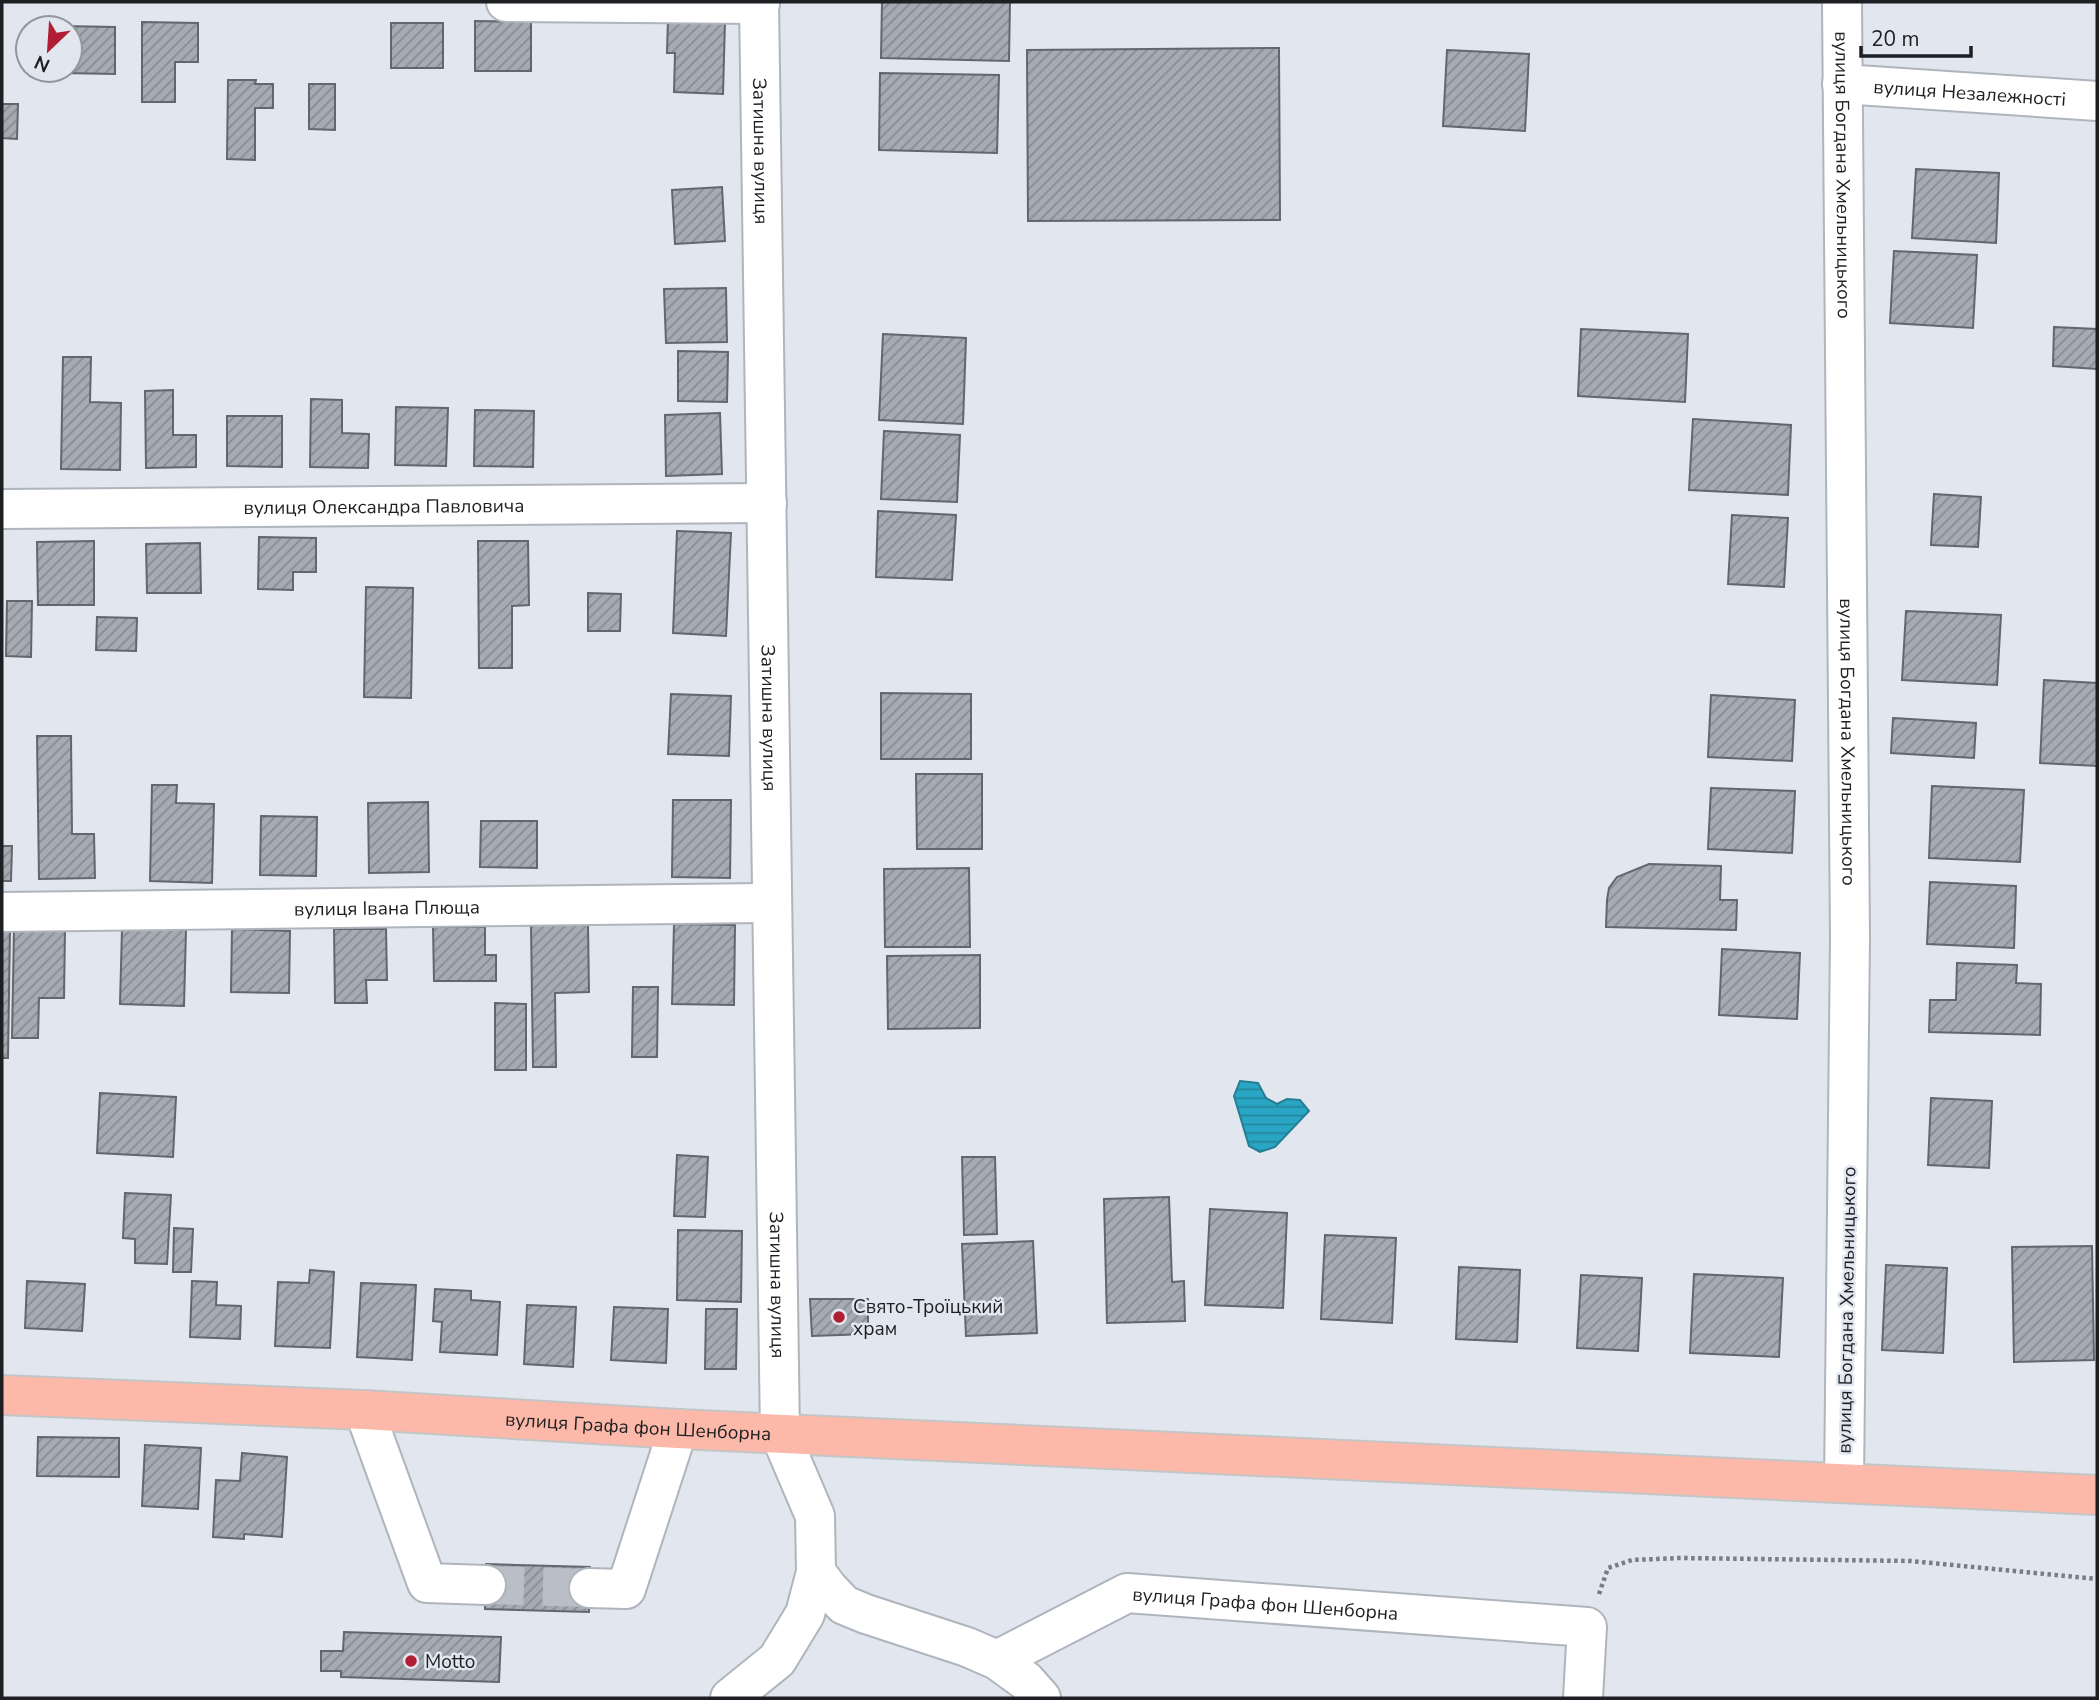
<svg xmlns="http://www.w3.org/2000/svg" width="2099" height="1700" font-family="'Nunito Sans',sans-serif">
	<defs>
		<pattern id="water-rules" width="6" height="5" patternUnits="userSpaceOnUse" patternTransform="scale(1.75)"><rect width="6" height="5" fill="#29a6c3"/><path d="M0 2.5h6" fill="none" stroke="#23879e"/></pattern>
		<pattern id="building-hatch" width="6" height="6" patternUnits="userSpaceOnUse" patternTransform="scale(1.75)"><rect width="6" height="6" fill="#a6abb3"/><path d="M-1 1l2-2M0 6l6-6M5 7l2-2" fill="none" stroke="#878b91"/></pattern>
	</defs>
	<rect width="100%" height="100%" fill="#e1e6ef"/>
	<path fill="url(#water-rules)" stroke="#257e93" stroke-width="2" d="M1240,1081l18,2 8,15 11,6 10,-5 13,1 9,11 -34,36 -15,5 -11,-6 -15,-50z"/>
	<path fill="url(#building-hatch)" stroke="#62676e" stroke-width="2" d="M882,2h128l-1,59 -128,-3z
		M668,19l57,3 -2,72 -49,-2 1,-39h-8z
		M475,21l56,1v49h-56z
		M142,22l56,1v39h-23v40h-33z
		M391,23h52v45h-52z
		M62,26l53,1v47l-53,-1v-3h8v-42h-8z
		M1279,48l1,172 -252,1 -1,-171z
		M1447,50l82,4 -4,77 -82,-5z
		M880,73l119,2 -2,78 -118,-3z
		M228,80h28l-1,4h18v24h-18v52l-28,-1z
		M309,84h26v46l-26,-1z
		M2,104h16l-1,35 -15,-1z
		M1916,169l83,4 -3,70 -84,-5z
		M722,187l3,54 -50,3 -3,-54z
		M1894,251l83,4 -4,73 -83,-5z
		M726,288l1,54 -61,1 -2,-54z
		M2054,327l43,2v40l-44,-3z
		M1581,329l107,5 -3,68 -107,-6z
		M883,334l83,4 -3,86 -84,-4z
		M678,351l50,1 -1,50 -49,-1z
		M63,357h28l-1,45 31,1 -1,67 -59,-1z
		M173,390v45h23v32l-50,1 -1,-77z
		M311,399l31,1v33l27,1 -1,34 -58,-1z
		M396,407l52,1 -2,58 -51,-1z
		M475,410l59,1 -1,56 -59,-1z
		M720,413l2,61 -56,2 -1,-61z
		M227,416h55v51l-55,-1z
		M1693,419l98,6 -3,70 -99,-5z
		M884,431l76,4 -3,67 -76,-3z
		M1934,494l47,3 -3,50 -47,-2z
		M878,511l78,4 -4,65 -76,-3z
		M1732,515l56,3 -4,69 -56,-3z
		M677,531l54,2 -5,103 -53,-3z
		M259,537l57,1v34h-23v18l-35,-1z
		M94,541v64h-56l-1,-63z
		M478,541h50l1,64 -17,1v62h-33z
		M200,543l1,50h-54l-1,-49z
		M366,587l47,1 -2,110 -47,-1z
		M588,593l33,1 -1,37h-32z
		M7,601h25l-1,56 -25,-1z
		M1906,611l95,4 -4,70 -95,-5z
		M97,617l40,1 -1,33 -40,-1z
		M2044,680l53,3v83l-57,-3z
		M881,693l90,1v65h-90z
		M671,694l60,2 -2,60 -61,-2z
		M1711,695l84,5 -3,61 -84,-4z
		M1893,718l83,5 -2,35 -83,-5z
		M37,736h34l1,98h22l1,44 -56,1z
		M916,774h66v75h-65z
		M152,785h25l-1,18 38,1 -2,79 -62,-2z
		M1932,786l92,4 -4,72 -91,-4z
		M1711,788l84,3 -3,62 -84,-4z
		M673,800h58l-1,78 -58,-1z
		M428,802l1,70 -60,1 -1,-70z
		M261,816l56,1 -1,59 -56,-1z
		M481,821h56v47l-57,-1z
		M2,846h10l-1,35h-9z
		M1649,864l72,2 -1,34h17l-1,30 -130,-3 1,-27 2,-12 8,-11z
		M969,868l1,79h-85l-1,-78z
		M1930,882l86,4 -2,62 -87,-4z
		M674,924l61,1 -1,80 -62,-1z
		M531,925h57l1,67 -34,1 1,74h-23z
		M433,927h52v28h11v26h-62z
		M2,928l8,1 -2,129h-6z
		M14,928l51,1 -1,69h-25l-1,40h-26z
		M122,929l64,1 -2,76 -64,-2z
		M232,929l58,2 -1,62 -58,-1z
		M334,929h52l1,51h-21l1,23h-32z
		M1722,949l78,4 -3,66 -78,-4z
		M980,955v73l-92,1 -1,-73z
		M1957,963l60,2 -1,18 25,1 -1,51 -111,-3 1,-32h26z
		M633,987h25l-1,70h-25z
		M495,1003l31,1v66h-31z
		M100,1093l76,4 -3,60 -76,-4z
		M1931,1098l61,3 -3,67 -61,-3z
		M677,1155l31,2 -3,60 -31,-1z
		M962,1157h33l2,77 -33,1z
		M125,1193l46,2 -4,69 -32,-1v-24l-12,-1z
		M1169,1197l3,85 12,-1 1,40 -78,2 -3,-124z
		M1210,1209l77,4 -4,95 -78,-3z
		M174,1228l19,1 -2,43h-18z
		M678,1230l64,1 -1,71 -64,-2z
		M1325,1235l71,3 -4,85 -71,-4z
		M1033,1241l4,92 -71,3 -4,-92z
		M2092,1246l2,114 -80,2 -2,-115z
		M1886,1265l61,3 -4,85 -61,-3z
		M1459,1267l61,3 -3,72 -61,-3z
		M310,1270l24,2 -4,76 -55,-2 3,-64 31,1z
		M1694,1274l89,4 -4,79 -89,-4z
		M1581,1275l61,3 -4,73 -61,-3z
		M27,1281l58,3 -3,47 -57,-3z
		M192,1281l25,1 -1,23 25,1 -1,33 -50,-2z
		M361,1283l55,2 -4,75 -55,-3z
		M435,1289l36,2v9l29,2 -3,53 -57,-3 2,-30 -9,-1z
		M810,1299h58v35l-56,2z
		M527,1305l49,2 -3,60 -49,-3z
		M614,1307l54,2 -2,54 -55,-3z
		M706,1309h31l-1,60h-31z
		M38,1437l81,1v39l-82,-1z
		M145,1445l56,3 -3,61 -56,-3z
		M242,1453l45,4 -5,80 -38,-3v5l-31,-2 3,-57 24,1z
		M486,1564l104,3 -1,45 -104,-3z
		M344,1632l157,5 -2,45 -158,-5v-6h-20v-20h22z"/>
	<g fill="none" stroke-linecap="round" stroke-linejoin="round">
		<path stroke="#babec6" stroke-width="38" stroke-dasharray="38 19" stroke-linecap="butt" d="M486,1585l103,3"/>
		<g stroke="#afb5bd" stroke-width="42">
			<g id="minor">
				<path d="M506,2l254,2"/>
				<path id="s1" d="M759,2l21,1432 35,82 1,56 12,16 16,17 22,9 101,33 30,13 29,21 15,17"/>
				<path id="s2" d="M1842,2l8,936 -6,545"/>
				<path id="s3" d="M1842,84l255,17"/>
				<path id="s4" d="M2,509l765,-6"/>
				<path id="s5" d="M2,912l770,-9"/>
				<path d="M364,1410l63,173 59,2"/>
				<path d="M589,1588l37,1 52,-160"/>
				<path id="s6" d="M997,1660l130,-67 460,34 -4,71"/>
				<path d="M730,1698l47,-38 28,-46 11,-42"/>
			</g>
		</g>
		<g stroke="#c4c5c6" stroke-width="42">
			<g id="highway">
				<path id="s7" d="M2,1395l362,15 314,19 1419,66"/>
			</g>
		</g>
		<path stroke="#797c82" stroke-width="4.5" stroke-dasharray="3.5 3.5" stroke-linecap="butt" d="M1599,1594l9,-26 24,-8 48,-2 231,3 186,18"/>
		<use href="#minor" stroke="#fff" stroke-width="38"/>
		<use href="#highway" stroke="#fcb8a8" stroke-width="38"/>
	</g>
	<g fill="#b11e33" stroke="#e1e6ef" stroke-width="2.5">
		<circle cx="839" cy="1317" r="7"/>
		<circle cx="411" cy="1661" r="7"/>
	</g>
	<g text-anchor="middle" stroke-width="5" stroke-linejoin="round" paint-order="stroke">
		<g font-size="19" fill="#1d1f22" stroke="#e1e6ef">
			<text dy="7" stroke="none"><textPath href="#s3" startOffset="128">вулиця Незалежності</textPath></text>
			<text dy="7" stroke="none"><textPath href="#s1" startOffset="149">Затишна вулиця</textPath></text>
			<text dy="7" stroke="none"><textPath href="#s2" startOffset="173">вулиця Богдана Хмельницького</textPath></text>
			<text dy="7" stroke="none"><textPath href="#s4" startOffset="382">вулиця Олександра Павловича</textPath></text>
			<text dy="7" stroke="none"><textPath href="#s1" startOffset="716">Затишна вулиця</textPath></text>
			<text dy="7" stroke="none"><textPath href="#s2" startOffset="740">вулиця Богдана Хмельницького</textPath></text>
			<text dy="7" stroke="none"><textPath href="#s5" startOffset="385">вулиця Івана Плюща</textPath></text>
			<text dy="7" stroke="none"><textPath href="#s1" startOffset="1283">Затишна вулиця</textPath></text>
			<text transform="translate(1846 1310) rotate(-89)" y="7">вулиця Богдана Хмельницького</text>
			<text dy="7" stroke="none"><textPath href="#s7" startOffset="637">вулиця Графа фон Шенборна</textPath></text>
			<text dy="7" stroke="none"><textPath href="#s6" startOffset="285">вулиця Графа фон Шенборна</textPath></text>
		</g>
		<g font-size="19" fill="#1d1f22" stroke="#e1e6ef" text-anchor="start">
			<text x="853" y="1313">Свято-Троїцький<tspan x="853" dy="22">храм</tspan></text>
			<text x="425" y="1668">Motto</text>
		</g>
	</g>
	<rect width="2099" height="1700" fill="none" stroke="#1d1f22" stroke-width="7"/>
	<g transform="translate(49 49) rotate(205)"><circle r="33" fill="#e1e6ef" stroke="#93969d" stroke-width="2"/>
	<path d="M0-5L12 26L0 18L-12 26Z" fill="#b11e33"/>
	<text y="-10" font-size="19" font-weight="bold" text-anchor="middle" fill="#1d1f22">N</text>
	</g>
	<path d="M1861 46v10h110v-10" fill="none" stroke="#1d1f22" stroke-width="3.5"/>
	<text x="1871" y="46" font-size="21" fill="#1d1f22" stroke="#e1e6ef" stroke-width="5" paint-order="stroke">20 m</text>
</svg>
